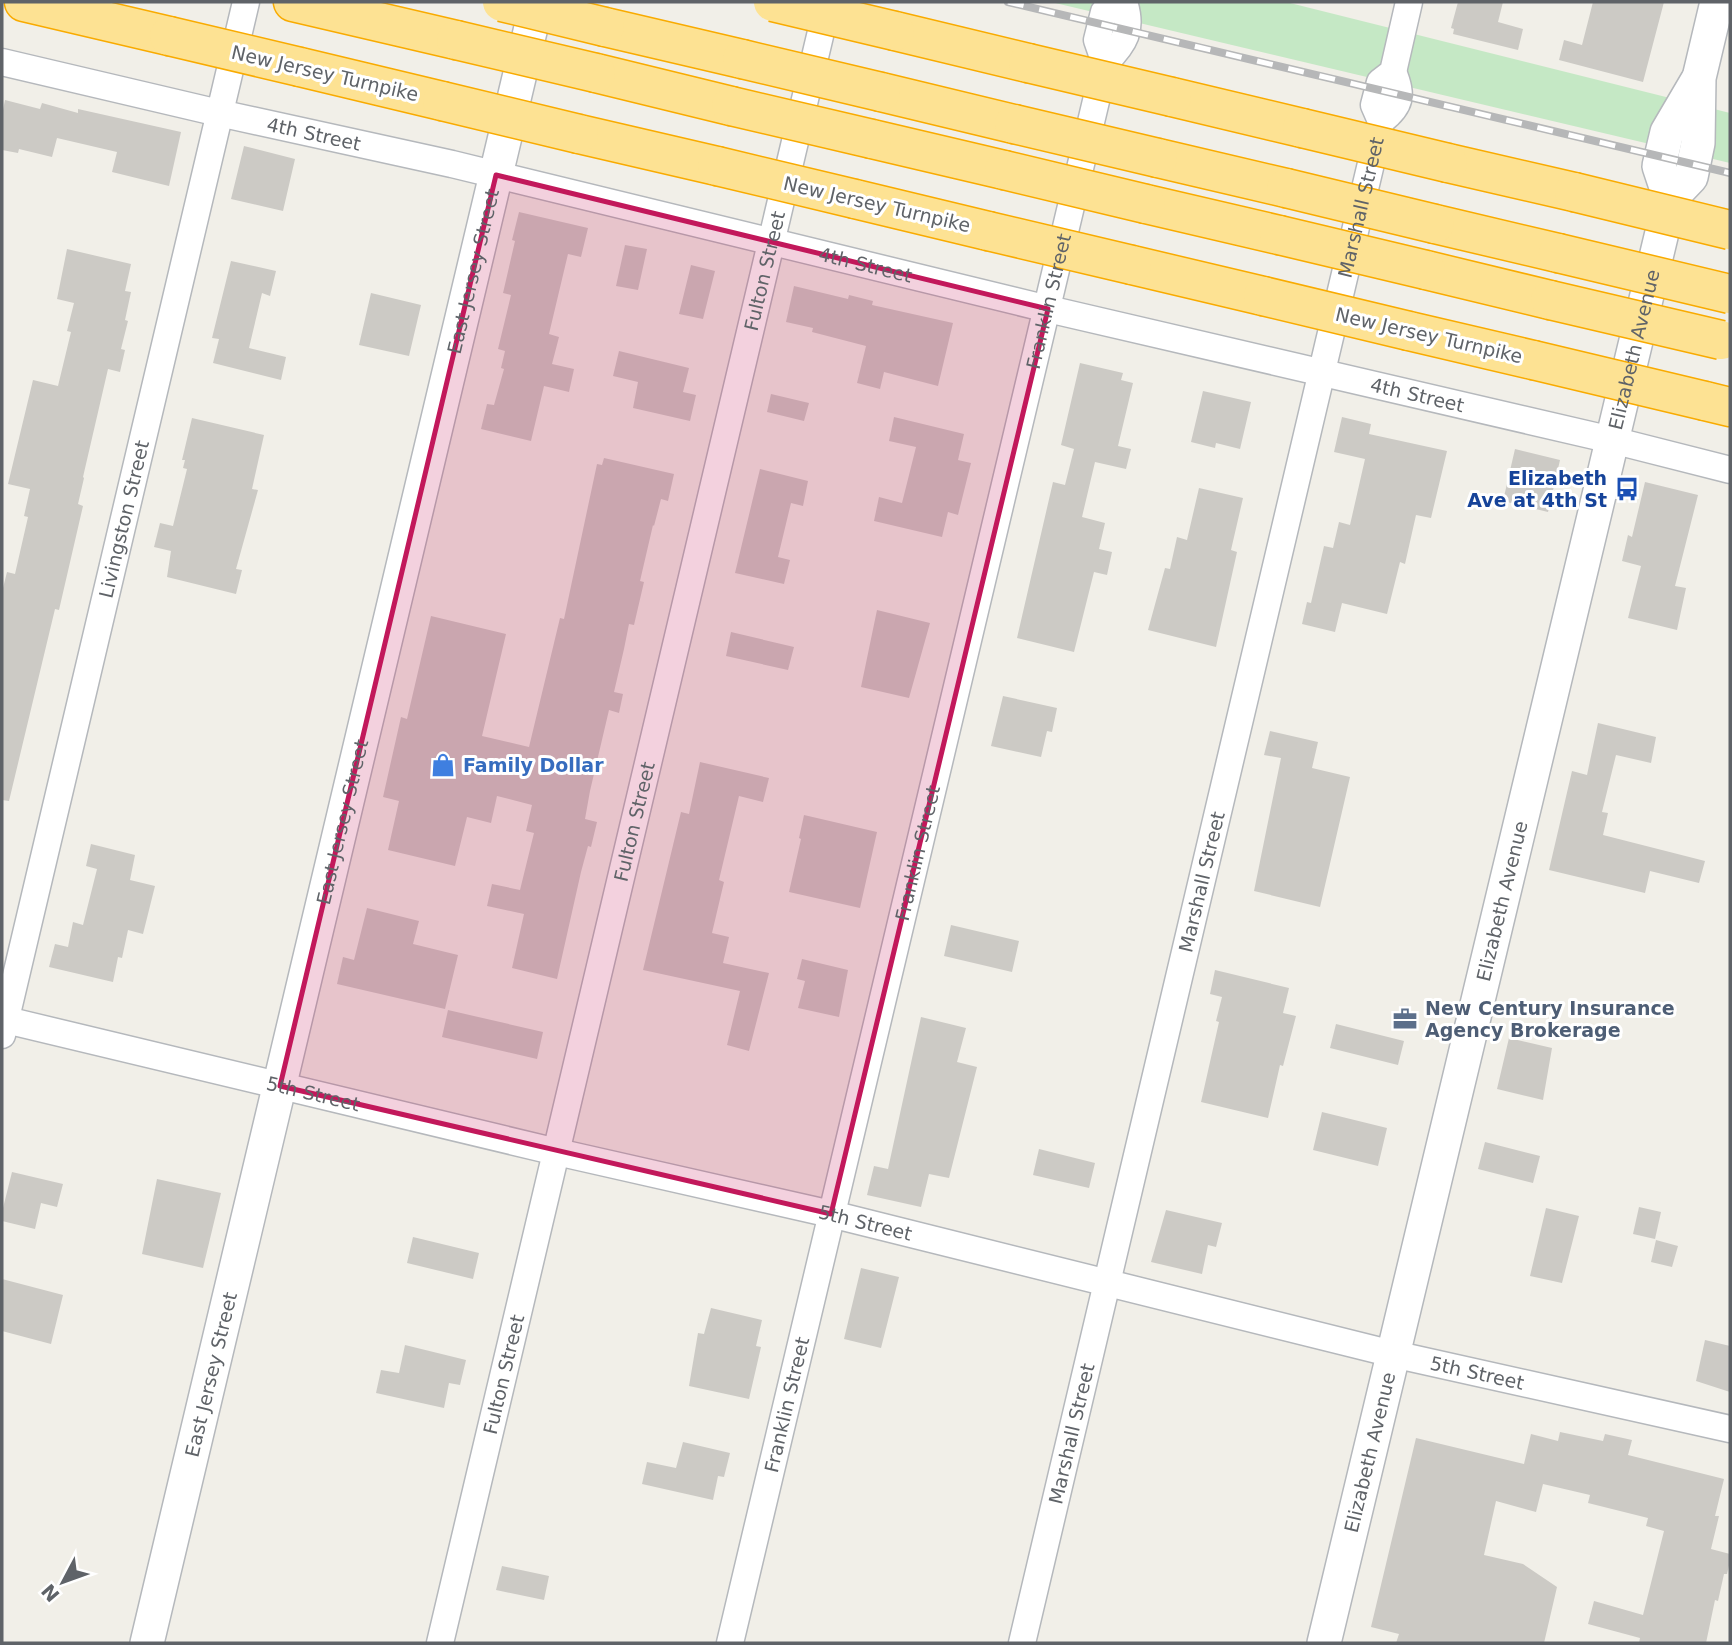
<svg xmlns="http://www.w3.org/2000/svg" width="1732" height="1645" font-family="'DejaVu Sans',sans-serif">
	<rect width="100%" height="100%" fill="#f1efe8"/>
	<path fill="#c5e8c5" d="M1051,2h235l444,111v50z"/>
	<path fill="#cccac5" d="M1458,2h45l-5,20 25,7 -5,21 -65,-16 1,-5 -3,-1z
		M1593,2h71l-21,80 -84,-22 5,-20 18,5z
		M5,100l35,9 2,-6 36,10v-4l103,23 -12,54 -57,-14 5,-20 -60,-14 -5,19 -33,-8 -1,4 -16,-3v-35z
		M244,146l51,13 -12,52 -52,-12z
		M519,212l69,16 -7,29 -13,-3 -19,80 10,3 -7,27 22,5 -5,23 -25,-6 -13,55 -50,-12 6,-25 7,1 10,-36 -3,-1 4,-17 -7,-2 13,-54 -8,-2 12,-52 -3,-1z
		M625,245l22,4 -9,41 -22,-4z
		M67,249l64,15 -6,27 6,1 -6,28 3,1 -7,28 4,1 -5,22 -12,-3 -25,108 1,1 -6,26 5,2 -24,104 -4,-1 -46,192 -7,-1v-208l5,-20 8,2 13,-57 -4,-1 6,-27 -22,-5 25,-104 25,6 13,-54 -4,-1 7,-28 -17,-4z
		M231,261l45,10 -6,25 -8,-3 -13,55 37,9 -5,23 -68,-17 6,-24 -7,-1z
		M691,265l24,6 -12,48 -24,-5z
		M794,286l54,13 1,-4 24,6 -1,4 81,18 -15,63 -54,-14 -4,17 -23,-6 9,-37 -54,-14 1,-4 -27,-6z
		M371,293l50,12 -12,51 -50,-11z
		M619,351l70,17 -6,24 13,3 -6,26 -57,-13 5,-26 -25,-6z
		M1080,363l43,10 -2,7 12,3 -15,63 13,3 -5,20 -31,-7 -13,55 23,6 -6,26 13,3 -5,23 -13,-3 -20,80 -57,-14 36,-156 12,3 9,-36 -13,-4z
		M1203,391l48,11 -11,47 -24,-6 -1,5 -24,-6z
		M771,394l38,9 -5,18 -37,-9z
		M894,417l70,17 -6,26 13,3 -13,52 -10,-3 -6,25 -68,-16 5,-24 23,6 14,-56 -27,-6z
		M1342,417l29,7 -2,10 78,17 -16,67 -15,-3 -11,49 -5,-2 -13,52 -45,-11 -7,29 -33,-8 5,-22 4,1 13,-57 9,2 6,-26 11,3 15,-66 -31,-7z
		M192,418l72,17 -12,54 6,1 -22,79 6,1 -6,24 -69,-17 4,-26 -17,-4 6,-24 13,3 14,-57 -4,-1 2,-8h-3z
		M1515,449l45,11 -12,52 -45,-11z
		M604,458l70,16 -6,27 -7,-2 -7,27 -1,-1 -13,56 4,1 -10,43 -5,-1 -5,25 -10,43 9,2 -4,19 -10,-3 -19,81 -5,28 12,3 -6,25 -3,-1 -7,26 -24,107 -45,-11 12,-54 -37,-8 5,-22 28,6 14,-57 -8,-2 6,-26 -35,-9 -6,27 -24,-6 -12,49 -67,-16 11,-49 -16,-4 18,-80 6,2 24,-103 75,18 -24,102 47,11 31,-129 4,1 33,-155 5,1z
		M760,469l48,12 -5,25 -12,-3 -13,54 12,3 -6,24 -49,-11z
		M1645,482l53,13 -23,91 11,2 -9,42 -49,-12 13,-52 -19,-5 6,-26 4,2z
		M1199,488l44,10 -12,52 6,2 -21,95 -68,-17 17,-62 5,1 7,-32 10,3z
		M877,610l53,13 -21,75 -48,-11z
		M731,632l63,15 -6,23 -62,-14z
		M1003,696l54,12 -5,24 -5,-1 -6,26 -50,-11z
		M1598,723l58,14 -5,26 -35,-8 -14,57 6,1 -5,22 102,26 -6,22 -49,-12 -5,22 -96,-23 23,-99 15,4z
		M1270,731l48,11 -6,26 38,9 -30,130 -66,-16 27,-133 -17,-3z
		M700,762l69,16 -6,24 -24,-6 -20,84 5,2 -12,51 17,4 -6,26 46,10 -20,78 -22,-6 13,-54 -97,-21 38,-158 8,2z
		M804,815l73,17 -17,76 -71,-16 12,-53 -2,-1z
		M91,844l44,11 -5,25 25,6 -12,48 -15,-4 -6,28 -4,-1 -5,25 -64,-15 6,-23 13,3 5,-25 10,3 14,-56 -11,-3z
		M367,908l52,13 -6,23 45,11 -13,54 -108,-25 6,-27 11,3z
		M951,925l68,16 -7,31 -68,-16z
		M802,959l46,11 -9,47 -41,-9 7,-27 -8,-2z
		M1215,970l74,18 -6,25 13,3 -13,50 -3,-1 -12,53 -67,-16 18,-80 -3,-1 6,-24 -12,-3z
		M448,1010l95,22 -6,27 -95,-22z
		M921,1017l45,11 -9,34 20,5 -28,111 -20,-4 -8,33 -54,-12 7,-29 14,3z
		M1336,1024l68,17 -6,24 -68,-17z
		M1509,1038l43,10 -9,52 -46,-11z
		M1322,1112l65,16 -9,38 -65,-16z
		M1485,1142l55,14 -7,27 -55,-14z
		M1039,1149l56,14 -6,25 -56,-13z
		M12,1172l51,12 -6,23 -16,-4 -6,26 -33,-8v-9z
		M157,1179l64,14 -18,75 -61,-14z
		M1639,1207l22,5 -6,27 -22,-5z
		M1546,1208l33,8 -17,67 -32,-7z
		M1166,1210l56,13 -6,24 -8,-2 -6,29 -51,-12z
		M413,1237l66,16 -6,26 -66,-16z
		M1656,1240l22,6 -6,21 -21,-5z
		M861,1268l38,9 -18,71 -37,-9z
		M2,1279l61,16 -12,49 -49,-13z
		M711,1308l51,12 -6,26 5,1 -12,52 -60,-13 9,-53 6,1z
		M1705,1340l25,6v46l-34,-11z
		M405,1345l61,15 -6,25 -11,-2 -5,25 -68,-15 5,-23 18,3z
		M1560,1432l43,9 2,-7 27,6 -4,15 96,24 -9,37h4l-8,33 19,5v7l-3,13h-3l-6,27 -3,-1 -9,43h-67l1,-5 -52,-14 6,-23 49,14 21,-84 -18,-5 2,-8 -60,-15 2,-8 -47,-11 -7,28 -40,-11 -12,54 39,9 34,23 -13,56h-148l3,-9 -28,-7 45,-189 108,26 7,-30 27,7z
		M683,1442l47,11 -6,24 -6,-1 -5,24 -71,-16 5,-22 29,6z
		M502,1566l47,10 -5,24 -48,-10z"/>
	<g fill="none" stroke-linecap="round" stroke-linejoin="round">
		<g stroke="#b5b8bc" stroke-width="29">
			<g id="minor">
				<path id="s1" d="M2,62l217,51 233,51 596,145 564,131 118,30"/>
				<path d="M1105,63l-8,-23 7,-28 10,-10"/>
				<path d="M1381,121c20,-15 22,-26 12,-49"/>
				<path id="s2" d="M2,1019l555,133 274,62 562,140 337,75"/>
				<path id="s3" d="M2,1035l244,-1033"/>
				<path id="s4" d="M440,1643l388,-1641"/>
				<path id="s5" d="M730,1643l375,-1580c20,-20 28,-33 19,-61"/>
				<path id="s6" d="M1022,1643l359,-1522 -7,-16 6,-23 13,-10 16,-70"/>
			</g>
		</g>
		<g stroke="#b5b8bc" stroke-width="36">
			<g id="tertiary">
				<path d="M1670,199l-11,-33 8,-34 30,-51"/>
				<path id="s7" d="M147,1643l390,-1641"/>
				<path id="s8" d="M1324,1643l346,-1444 21,-22 7,-34 1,-65 18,-76"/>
			</g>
		</g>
		<g stroke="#f9ab00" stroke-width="41">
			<path id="motorway" d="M24,2l145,34
				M293,2l163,38
				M605,27l137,32
				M895,31l133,32
				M300,67l142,34
				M596,73l135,33
				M881,92l133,32
				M1172,97l130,31
				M579,134l138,32
				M872,139l132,31
				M1158,158l128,30
				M1448,163l126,29
				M855,199l133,32
				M1146,204l133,31
				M1435,224l123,29
				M1132,265l131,31
				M1426,270l124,30
				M1409,331l124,29
				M1705,401l25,6"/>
		</g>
		<use href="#minor" stroke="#fff" stroke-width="26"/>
		<use href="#tertiary" stroke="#fff" stroke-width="33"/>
		<use href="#motorway" stroke="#fde293" stroke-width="38"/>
		<g stroke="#b6b7b8" stroke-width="8">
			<path id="rail" d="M1008,2l722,171"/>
		</g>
		<use href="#rail" stroke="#fff" stroke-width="5" stroke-dasharray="16" stroke-linecap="butt"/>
		<g stroke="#f9ab00" stroke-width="41" stroke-linecap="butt">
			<path id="motorway-bridge" d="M502,2l103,25
				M773,2l122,29
				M169,36l131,31
				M456,40l140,33
				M742,59l139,33
				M1028,63l144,34
				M442,101l137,33
				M731,106l141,33
				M1014,124l144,34
				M1302,128l146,35
				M717,166l138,33
				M1004,170l142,34
				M1286,188l149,36
				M1574,192l156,38
				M988,231l144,34
				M1279,235l147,35
				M1558,253l172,41
				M1263,296l146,35
				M1550,300l171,40
				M1533,360l172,41"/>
		</g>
		<use href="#motorway-bridge" stroke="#fde293" stroke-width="38"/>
	</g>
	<path fill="#c2185b" fill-opacity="0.2" stroke="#c2185b" stroke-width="5" stroke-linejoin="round" d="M496,175l552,134 -217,905 -551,-128z"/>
	<defs>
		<g id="bus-bare" transform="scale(1.89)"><path d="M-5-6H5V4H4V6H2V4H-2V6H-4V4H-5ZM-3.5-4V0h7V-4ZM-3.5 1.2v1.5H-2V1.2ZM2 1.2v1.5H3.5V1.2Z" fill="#1a4fb4" stroke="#fff" stroke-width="2.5" paint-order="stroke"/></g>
		<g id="shop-bare" transform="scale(1.89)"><path d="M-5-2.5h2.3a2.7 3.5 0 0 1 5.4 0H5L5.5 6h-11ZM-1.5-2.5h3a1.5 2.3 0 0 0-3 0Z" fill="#3f7fe0" stroke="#fff" stroke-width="2.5" paint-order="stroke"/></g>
		<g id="office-bare" transform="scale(1.89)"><path d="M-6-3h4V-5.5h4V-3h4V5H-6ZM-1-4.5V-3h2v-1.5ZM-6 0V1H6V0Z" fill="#5c6f8a" stroke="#fff" stroke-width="2.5" paint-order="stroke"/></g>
	</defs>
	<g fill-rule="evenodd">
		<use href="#bus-bare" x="1627" y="489"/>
		<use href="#shop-bare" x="443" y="765"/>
		<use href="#office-bare" x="1405" y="1019"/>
	</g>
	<g text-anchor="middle" stroke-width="6" stroke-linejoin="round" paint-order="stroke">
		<g font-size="19" fill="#5f6368" stroke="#fff">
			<text transform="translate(325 73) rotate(13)" y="7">New Jersey Turnpike</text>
			<text dy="7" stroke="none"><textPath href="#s1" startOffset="320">4th Street</textPath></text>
			<text transform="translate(877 204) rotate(13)" y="7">New Jersey Turnpike</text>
			<text dy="7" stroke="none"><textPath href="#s6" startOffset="1475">Marshall Street</textPath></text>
			<text dy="7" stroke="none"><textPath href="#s1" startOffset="887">4th Street</textPath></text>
			<text dy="7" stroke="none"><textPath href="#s7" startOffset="1410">East Jersey Street</textPath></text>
			<text dy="7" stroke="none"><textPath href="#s4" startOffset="1410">Fulton Street</textPath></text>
			<text dy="7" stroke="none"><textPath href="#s5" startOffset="1379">Franklin Street</textPath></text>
			<text transform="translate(1429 335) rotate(13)" y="7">New Jersey Turnpike</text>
			<text dy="7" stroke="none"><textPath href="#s8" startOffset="1330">Elizabeth Avenue</textPath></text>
			<text dy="7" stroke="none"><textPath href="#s1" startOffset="1454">4th Street</textPath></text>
			<text dy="7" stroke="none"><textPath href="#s3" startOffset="530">Livingston Street</textPath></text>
			<text dy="7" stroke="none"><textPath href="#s7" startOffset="844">East Jersey Street</textPath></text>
			<text dy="7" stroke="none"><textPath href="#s4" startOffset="844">Fulton Street</textPath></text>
			<text dy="7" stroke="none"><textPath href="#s5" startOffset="812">Franklin Street</textPath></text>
			<text dy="7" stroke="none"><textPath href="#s6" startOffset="782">Marshall Street</textPath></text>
			<text dy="7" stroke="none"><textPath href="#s8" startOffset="763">Elizabeth Avenue</textPath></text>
			<text dy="7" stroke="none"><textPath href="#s2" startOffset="320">5th Street</textPath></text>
			<text dy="7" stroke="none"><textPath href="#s2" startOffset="887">5th Street</textPath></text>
			<text dy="7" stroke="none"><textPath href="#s2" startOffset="1517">5th Street</textPath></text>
			<text dy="7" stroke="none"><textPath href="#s7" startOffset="276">East Jersey Street</textPath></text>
			<text dy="7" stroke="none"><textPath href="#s4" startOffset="276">Fulton Street</textPath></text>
			<text dy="7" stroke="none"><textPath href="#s5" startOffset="245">Franklin Street</textPath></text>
			<text dy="7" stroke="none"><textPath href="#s6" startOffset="215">Marshall Street</textPath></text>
			<text dy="7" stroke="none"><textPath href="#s8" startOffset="196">Elizabeth Avenue</textPath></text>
		</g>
		<g font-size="19" font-weight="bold" fill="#164399" stroke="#fff" text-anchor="end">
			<text x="1607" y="485">Elizabeth<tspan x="1607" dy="22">Ave at 4th St</tspan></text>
		</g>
		<g font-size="19" font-weight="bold" fill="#366cbe" stroke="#fff" text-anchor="start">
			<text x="463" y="772">Family Dollar</text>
		</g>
		<g font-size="19" font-weight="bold" fill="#4e5e75" stroke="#fff" text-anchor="start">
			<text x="1425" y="1015">New Century Insurance<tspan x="1425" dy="22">Agency Brokerage</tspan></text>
		</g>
	</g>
	<rect width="1732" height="1645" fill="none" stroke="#5f6368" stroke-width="7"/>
	<g transform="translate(63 1582) rotate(229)" stroke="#ffffff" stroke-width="5" paint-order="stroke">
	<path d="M0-5L12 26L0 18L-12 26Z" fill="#5f6368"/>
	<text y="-10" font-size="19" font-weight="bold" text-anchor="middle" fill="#5f6368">N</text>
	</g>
</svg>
